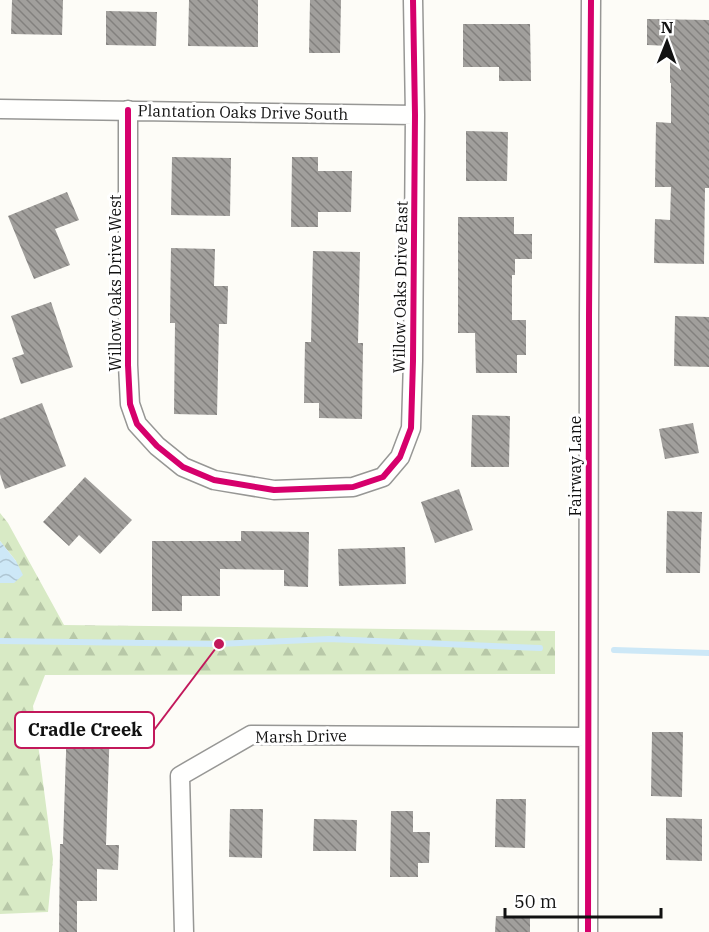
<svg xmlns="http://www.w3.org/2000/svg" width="709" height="932" font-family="'IBM Plex Serif',serif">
	<defs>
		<pattern id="forest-firs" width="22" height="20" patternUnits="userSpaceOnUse" patternTransform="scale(1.5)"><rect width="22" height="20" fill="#d8eac5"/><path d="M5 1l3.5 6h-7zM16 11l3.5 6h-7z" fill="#b8c8a8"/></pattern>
		<pattern id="water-waves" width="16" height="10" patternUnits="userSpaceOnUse" patternTransform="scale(1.5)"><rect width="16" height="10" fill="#cde8f7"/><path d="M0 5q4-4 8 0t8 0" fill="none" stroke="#afc6d3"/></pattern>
		<pattern id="building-back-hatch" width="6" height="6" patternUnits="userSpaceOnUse" patternTransform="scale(1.5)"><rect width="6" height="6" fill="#a19f9c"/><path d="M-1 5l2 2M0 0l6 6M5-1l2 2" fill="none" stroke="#82807e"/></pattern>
	</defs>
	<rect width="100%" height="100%" fill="#fdfcf7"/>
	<path fill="url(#forest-firs)" d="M0,513l8,10 56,102 491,6v43l-510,1 -12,31 20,153 -5,53 -48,2v-331h14l2,-22 -16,-20z"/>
	<path fill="url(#water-waves)" d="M0,541l16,20 7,14 -9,8h-14z"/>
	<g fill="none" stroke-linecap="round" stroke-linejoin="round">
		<path stroke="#cde8f7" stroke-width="6" d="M0,641l219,3 110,-5 211,9
			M614,650l95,3"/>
	</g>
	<path fill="url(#building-back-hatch)" d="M12,0h51l-1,35 -51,-1z
		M189,0h69v47l-70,-1z
		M310,0h31l-1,53h-31z
		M106,11l51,1 -1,34 -50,-1z
		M647,19l62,1v168h-4l-1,76 -50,-1 1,-44 15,1 1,-33h-16l1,-65 15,1v-40h-1v-37l-23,-1z
		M463,24h67l1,57h-32v-14h-36z
		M466,131l42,1 -1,49h-41z
		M172,157l59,1 -1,58 -59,-1z
		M292,157h26v14h34l-1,41h-33v15h-27z
		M67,192l12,28 -24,9 15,36 -36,14 -26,-63z
		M458,217h56v17h18v25h-17v16h-3v45h14v35h-9v18h-41l-1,-40h-17z
		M171,248l44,1 -1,37h14l-1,38h-8l-2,91 -43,-1 1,-91h-5z
		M313,251l47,1 -2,91h5l-1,76 -43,-1v-15h-15l1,-61h6z
		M51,302l22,65 -52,17 -9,-26 12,-4 -13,-38z
		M675,316l34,1v50l-35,-1z
		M42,403l24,63 -61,23 -5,-15v-55z
		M472,415l38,1 -1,51h-38z
		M693,423l6,30 -34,6 -6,-30z
		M85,477l47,43 -32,34 -21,-19 -10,11 -26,-24z
		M459,489l14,41 -38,13 -14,-41z
		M667,511l35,1 -2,61h-34z
		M241,531l68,1 -1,55 -24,-1v-16l-64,-1v27h-38v15h-30v-70h89z
		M405,547l1,37 -67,2 -1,-37z
		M67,723l43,1 -4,121h13l-1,25 -21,-1v32h-20v31h-18l1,-88h3z
		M652,732h31l-1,65 -31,-1z
		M496,799h30l-1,49 -30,-1z
		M230,809h33l-1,49 -33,-1z
		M391,811h22v21h17l-1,31h-11v14h-28z
		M666,818l36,1v42l-36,-1z
		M314,819l43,1 -1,31h-43z
		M496,916h34v16h-35z"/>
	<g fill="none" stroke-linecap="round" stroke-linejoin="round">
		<g stroke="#979795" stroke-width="21">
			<path id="street" d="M0,109l415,6
				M128,110v255l2,39 7,20 20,22 26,21 31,13 60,10 79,-3 30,-10 17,-20 11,-29 2,-67 2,-246 -2,-115
				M184,932l-4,-156 71,-41 337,2
				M588,932l1,-616 2,-316"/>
		</g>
		<use href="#street" stroke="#fffffe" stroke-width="18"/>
		<g stroke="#fff" stroke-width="10">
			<path id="cycleway" d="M128,110v255l2,39 7,20 20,22 26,21 31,13 60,10 79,-3 30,-10 17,-20 11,-29 2,-67 2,-246 -2,-115
				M588,932l1,-616 2,-316"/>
		</g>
		<use href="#cycleway" stroke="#d6006c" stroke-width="6"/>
	</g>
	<g text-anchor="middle" stroke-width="6" stroke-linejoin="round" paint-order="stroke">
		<g font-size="16" fill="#111" stroke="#fff">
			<text transform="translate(243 112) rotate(1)" y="6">Plantation Oaks Drive South</text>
			<text transform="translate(115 283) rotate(-90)" y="6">Willow Oaks Drive West</text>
			<text transform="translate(400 287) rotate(-89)" y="6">Willow Oaks Drive East</text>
			<text transform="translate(575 466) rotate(-90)" y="6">Fairway Lane</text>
			<text transform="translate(301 736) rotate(-1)" y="6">Marsh Drive</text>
		</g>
	</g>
	<path fill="none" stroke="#c2185b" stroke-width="2" d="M219 644L154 730"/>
	<circle fill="#c2185b" stroke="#fff" stroke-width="2" cx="219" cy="644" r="6"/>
	<rect fill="#fff" stroke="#c2185b" stroke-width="2" x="15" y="712" width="139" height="36" rx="6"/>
	<g font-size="18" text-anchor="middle" font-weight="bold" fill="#111">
		<text x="85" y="736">Cradle Creek</text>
	</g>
	<g transform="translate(667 42) rotate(1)" stroke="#ffffff" stroke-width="4.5" paint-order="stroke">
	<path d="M0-4.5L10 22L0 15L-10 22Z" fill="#111111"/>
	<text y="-9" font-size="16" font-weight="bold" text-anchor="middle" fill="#111111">N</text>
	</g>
	<path d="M505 908v9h156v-9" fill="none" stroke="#111111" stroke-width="3"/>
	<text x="514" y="908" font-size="18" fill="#111111" stroke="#ffffff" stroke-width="4.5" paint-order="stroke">50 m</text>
</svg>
